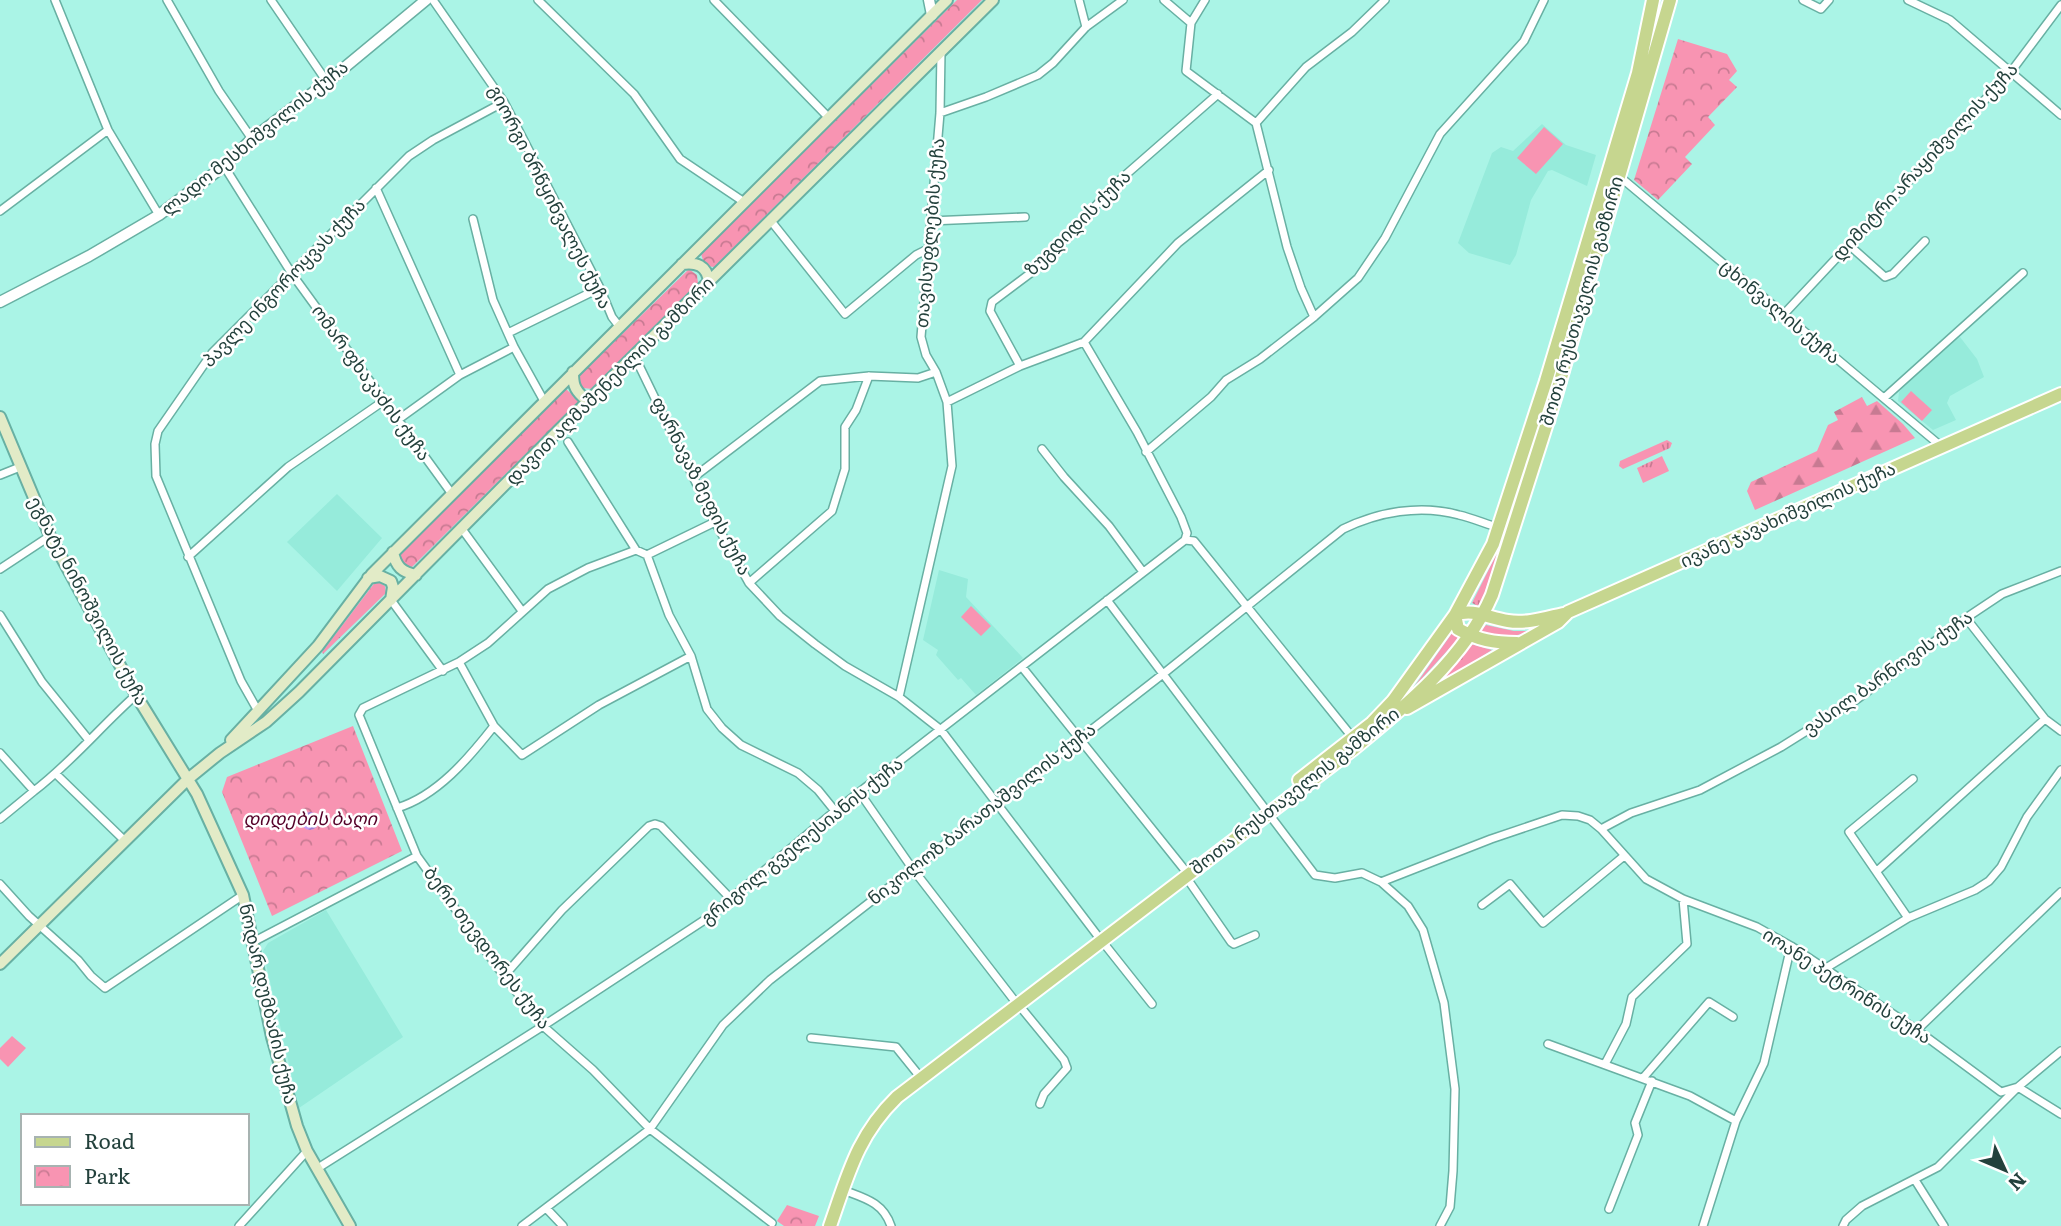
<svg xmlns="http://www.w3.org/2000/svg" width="2061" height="1226" font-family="Literata,'Noto Sans Georgian',serif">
	<defs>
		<pattern id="grass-tufts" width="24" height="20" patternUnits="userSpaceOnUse" patternTransform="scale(1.75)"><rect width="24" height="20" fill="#f894b2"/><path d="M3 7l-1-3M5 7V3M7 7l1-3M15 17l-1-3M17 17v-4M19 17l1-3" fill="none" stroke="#c87a92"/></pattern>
		<pattern id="forest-firs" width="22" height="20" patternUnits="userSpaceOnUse" patternTransform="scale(1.75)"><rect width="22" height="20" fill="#f894b2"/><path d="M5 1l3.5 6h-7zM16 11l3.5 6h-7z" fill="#c87a92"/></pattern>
		<pattern id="park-crowns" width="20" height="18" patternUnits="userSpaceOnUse" patternTransform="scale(1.75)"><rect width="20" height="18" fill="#f894b2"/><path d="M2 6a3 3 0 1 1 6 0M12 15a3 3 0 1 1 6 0" fill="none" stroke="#c87a92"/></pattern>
		<pattern id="water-waves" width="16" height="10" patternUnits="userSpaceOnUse" patternTransform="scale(1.75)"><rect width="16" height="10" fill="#be9af6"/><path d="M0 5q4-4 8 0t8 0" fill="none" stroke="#9a7fc8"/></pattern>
	</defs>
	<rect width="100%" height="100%" fill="#aaf4e6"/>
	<path fill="#96ebdb" d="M1542,124l24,21 30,10 -9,31 -35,-16 -4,1 -17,29 -15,55 -6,10 -41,-12 -11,-10 34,-90 9,-6 12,4z
		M1960,337l17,22 7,18 -34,19 -3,7 9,17 -23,10 -35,-29 1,-9 21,-26z
		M337,494l45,44 -45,53 -50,-49z
		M939,570l29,9 -2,18 57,61 -47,37 -15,-17 -3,2 -22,-25 2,-5 -15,-10z
		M326,910l77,127 -104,71 -36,-157 5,-8z"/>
	<path fill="url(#grass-tufts)" d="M1667,440l5,3 -2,5 -47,21 -4,-3 1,-5z
		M1662,456l7,15 -26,12 -6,-15z
		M1499,549l-19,58 -8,-4z
		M376,581l9,5 1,7 -63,61 -1,-2z
		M1486,625l28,6h16c-18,7 -31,7 -50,1z
		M1452,633l7,5 -45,49z
		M1471,644l21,6 -65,41z"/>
	<path fill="url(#forest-firs)" d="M1862,397l5,9 10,-5 26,23 12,14 -160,72 -8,-19 4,-9 66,-31 11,-26 10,-5 -4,-8z"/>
	<path fill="url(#park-crowns)" d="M957,0h25l-268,267 -9,-1 -4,-12z
		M1678,39l49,15 10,17 -8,9 8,7 -29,30 7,8 -30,32 7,7 -34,36 -24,-20z
		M689,269l8,6 1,8 -106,106 -9,-1 -5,-4v-7z
		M566,389l13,12 -167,166 -2,1 -10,-6 1,-8z
		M353,726l49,125 -130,65 -50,-124 5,-15z
		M787,1205l32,11 -4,10h-31l-7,-5z"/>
	<path fill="#f894b2" d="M1544,127l19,17 -27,30 -19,-16z
		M1911,391l21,19 -10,11 -21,-19z
		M971,606l20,20 -10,10 -20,-19z
		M12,1036l14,12 -18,19 -8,-8v-11z"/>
	<path fill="url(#water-waves)" d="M301 821a9 9 0 1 1 18 0a9 9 0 1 1-18 0Z"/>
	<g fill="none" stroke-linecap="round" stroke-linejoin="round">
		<g stroke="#68b0a3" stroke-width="10">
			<path id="minor" d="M55,0l53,130 51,85
				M167,0l52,91 33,48
				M271,0l56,82
				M433,0l71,102 96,186 12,29 7,9
				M538,0l96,94 46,65 64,43
				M714,0l115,118
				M1079,0l7,27
				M1164,0l27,23
				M1205,0l-14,23 -5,48 70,52 31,124 14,41 13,29
				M1803,0l18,9 8,-9
				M1908,0l42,20 111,95
				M940,113l46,-16 52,-22 15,-12 33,-36 37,-27
				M1256,123l50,-56 46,-35 33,-32
				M224,166l68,108 160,220
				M1619,176l323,271
				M376,188l84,187
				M0,211l108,-81
				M473,219l20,81 21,47 30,54
				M771,221l74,93 71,-59 12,-6
				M930,221l95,-4
				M1849,245l36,32 8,-3 32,-33
				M1784,314l226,-241 51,-68
				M508,333l92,-45
				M634,355l81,167 34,61 31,33 35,28 30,22 54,31 42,33 156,205
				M1020,366l-30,-55 2,-9 44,-33 86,-91 96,-84
				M1884,398l139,-125
				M947,402l73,-36 64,-24 94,-99 91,-73
				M399,419l61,-44 54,-28
				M568,442l68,108
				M1042,449l22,28 45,49 34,46
				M1146,452l65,-55 15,-17 34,-21 54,-42 44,-39 27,-40 55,-104 84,-93 20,-41
				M0,475l20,-8
				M694,477l126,-96 49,-5 49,2 18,-6
				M715,522l-68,33 -11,-5 -48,18 -40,21 -60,54 -29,19 -96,46 -4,7 58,141 87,120 39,50 50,44 57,59 122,94
				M462,529l60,82
				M1185,540l9,1 159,197
				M647,555l22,60 22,41 16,53 15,19 19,17 57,28 20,17 17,21
				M188,557l100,-90 97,-67
				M0,569l50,-33
				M749,583l83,-72 13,-42v-42l11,-17 13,-34
				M391,600l52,71
				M1107,600l208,275 20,3 27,-5 19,9 27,24 15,24 21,73 11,86 -2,82 -3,36 -10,19
				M0,615l42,67 46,57
				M1966,618l79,101 16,12
				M459,662l35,64 28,29 77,-50 92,-49
				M1022,667l162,202
				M899,697l53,-231 -5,-64 -11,-30 -10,-17 -5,-18 19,-224 1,-62
				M258,711l-17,-30 -85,-205 -1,-32 3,-13 54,-78 197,-197 24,-16 71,-38
				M0,753l34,38c37,-28 67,-65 102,-96
				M56,774l69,67
				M860,793l52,75 102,132
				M397,808c40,-12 72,-50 97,-82
				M0,819l34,-28
				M1601,829l30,-16 69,-23 81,-43 75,-47 110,-82 36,-24 59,-23
				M1877,871l168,-152
				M1186,877l45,65 3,2 21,-9
				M1381,882l110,-43 71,-24 16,1 12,4 11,9 45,50 37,20 74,28 34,19 126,84 84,62 17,-5 43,27
				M0,884l29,32 49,44 13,16 14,12 138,-93
				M1482,905l28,-21 33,39 81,-67
				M1908,918l-59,-86 64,-53
				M1102,941l50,63
				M253,942l164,-86
				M1826,968l82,-50 67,-28 14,-9 12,-14 26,-50 34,-47
				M504,976l58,-66 87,-84 6,-2 6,2 69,72
				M1018,1004l46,56 3,8 -23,26 -4,10
				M1917,1030l144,-138
				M811,1038l85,9 21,26
				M1548,1044l142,52 46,25
				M1605,1064l21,-40 6,-27 55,-53 -4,-45
				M1643,1078l66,-76 24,15
				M318,1168l225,-142 166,-109 126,-106 350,-271 2,-7 -6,-16 -44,-85 -53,-90
				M1915,1180l29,46
				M843,1190c21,8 40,12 48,36
				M546,1208l17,18
				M1609,1209l29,-74 -3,-12 17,-42
				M239,1226l68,-75
				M522,1226l128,-97 73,-104 47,-45 393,-306 180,-145c35,-17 77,-25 116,-14 13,3 27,9 41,13
				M1703,1226l33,-105 28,-58 27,-117
				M1843,1226l3,-6 16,-14 76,-39 80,-80 43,-36"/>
		</g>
		<g stroke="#68b0a3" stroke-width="13">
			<path id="tertiary" d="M929,0l3,15
				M0,302l89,-46 70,-41 65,-49 28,-27 75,-57 99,-82"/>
		</g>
		<g stroke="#68b0a3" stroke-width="14">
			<path id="secondary" d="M682,264c14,-2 25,1 27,18
				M573,372c0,11 1,17 10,25l8,1
				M0,417l50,119 86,159 61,99 46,101 29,142 25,89 10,25 43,75
				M393,552c3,15 9,20 23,23
				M368,578l12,-2 11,5 2,6 -2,13
				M231,740l87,-94 54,-72 575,-574
				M0,964l188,-185 32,-26 46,-31 33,-30 261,-263 433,-429"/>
		</g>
		<g stroke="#fff" stroke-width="16">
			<path id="primary" d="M1455,615c18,-7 33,3 53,6 18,3 37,-3 55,-7
				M1455,615l3,14c20,11 36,14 59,14
				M1407,708l151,-86 10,-10 493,-218
				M1299,780l73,-57 21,-22 62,-86 38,-71 53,-163 92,-308 15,-73
				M830,1226c18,-51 27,-90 67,-129l455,-347c53,-43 113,-92 140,-155l64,-200 114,-395"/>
		</g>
		<use href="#minor" stroke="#fff" stroke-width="7"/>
		<use href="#tertiary" stroke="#fff" stroke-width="10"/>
		<use href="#secondary" stroke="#e2ebc7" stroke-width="10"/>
		<use href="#primary" stroke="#c6d68f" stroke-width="12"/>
	</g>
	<g text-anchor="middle" stroke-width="5" stroke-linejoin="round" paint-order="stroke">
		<g font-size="18" fill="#23413c" stroke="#fff">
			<text transform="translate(255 138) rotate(-39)" y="6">ლადო მესხიშვილის ქუჩა</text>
			<text transform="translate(1925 162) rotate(-47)" y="6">დიმიტრი არაყიშვილის ქუჩა</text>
			<text transform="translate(550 197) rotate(63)" y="6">გიორგი ბრწყინვალეს ქუჩა</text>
			<text transform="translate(1078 223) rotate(-45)" y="6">ზუგდიდის ქუჩა</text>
			<text transform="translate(930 233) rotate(-85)" y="6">თავისუფლების ქუჩა</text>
			<text transform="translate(284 283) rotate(-46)" y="6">პავლე ინგოროყვას ქუჩა</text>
			<text transform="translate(1582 301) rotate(-74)" y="6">შოთა რუსთაველის გამზირი</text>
			<text transform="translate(1780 312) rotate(40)" y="6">ცხინვალის ქუჩა</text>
			<text transform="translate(610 381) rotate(-45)" y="6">დავით აღმაშენებლის გამზირი</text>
			<text transform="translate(371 383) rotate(54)" y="6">ომარ ფხაკაძის ქუჩა</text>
			<text transform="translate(701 486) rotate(63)" y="6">ფარნავაზ მეფის ქუჩა</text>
			<text transform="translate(1788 515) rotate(-24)" y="6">ივანე ჯავახიშვილის ქუჩა</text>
			<text transform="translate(88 601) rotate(62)" y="6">ეგნატე ნინოშვილის ქუჩა</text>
			<text transform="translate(1888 673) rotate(-35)" y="6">ვასილ ბარნოვის ქუჩა</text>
			<text transform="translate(1295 791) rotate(-38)" y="6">შოთა რუსთაველის გამზირი</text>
			<text transform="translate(982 814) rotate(-38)" y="6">ნიკოლოზ ბარათაშვილის ქუჩა</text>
			<text transform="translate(802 841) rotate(-39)" y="6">გრიგოლ გველესიანის ქუჩა</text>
			<text transform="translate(487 948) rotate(53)" y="6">ბერი თევდორეს ქუჩა</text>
			<text transform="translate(1847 986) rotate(33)" y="6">იოანე პეტრიწის ქუჩა</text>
			<text transform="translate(268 1004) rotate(77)" y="6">ნოდარ დუმბაძის ქუჩა</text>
		</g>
		<g font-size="18" font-style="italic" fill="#540027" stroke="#fff">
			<text x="310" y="825">დიდების ბაღი</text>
		</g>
	</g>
	<rect x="21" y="1114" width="228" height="91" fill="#ffffff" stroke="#a7b3b1" stroke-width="2"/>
	<rect x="35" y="1137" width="35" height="10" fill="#c6d68f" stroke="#a7b3b1" stroke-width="2"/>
	<text x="84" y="1149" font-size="21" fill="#23413c">Road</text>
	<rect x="35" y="1166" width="35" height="21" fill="url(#park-crowns)" stroke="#a7b3b1" stroke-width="2"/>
	<text x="84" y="1184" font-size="21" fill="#23413c">Park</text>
	<g transform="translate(2005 1170) rotate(134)" stroke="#ffffff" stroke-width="5" paint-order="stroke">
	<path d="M0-5L12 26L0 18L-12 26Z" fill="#23413c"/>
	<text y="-10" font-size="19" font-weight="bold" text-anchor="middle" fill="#23413c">N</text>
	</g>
</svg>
